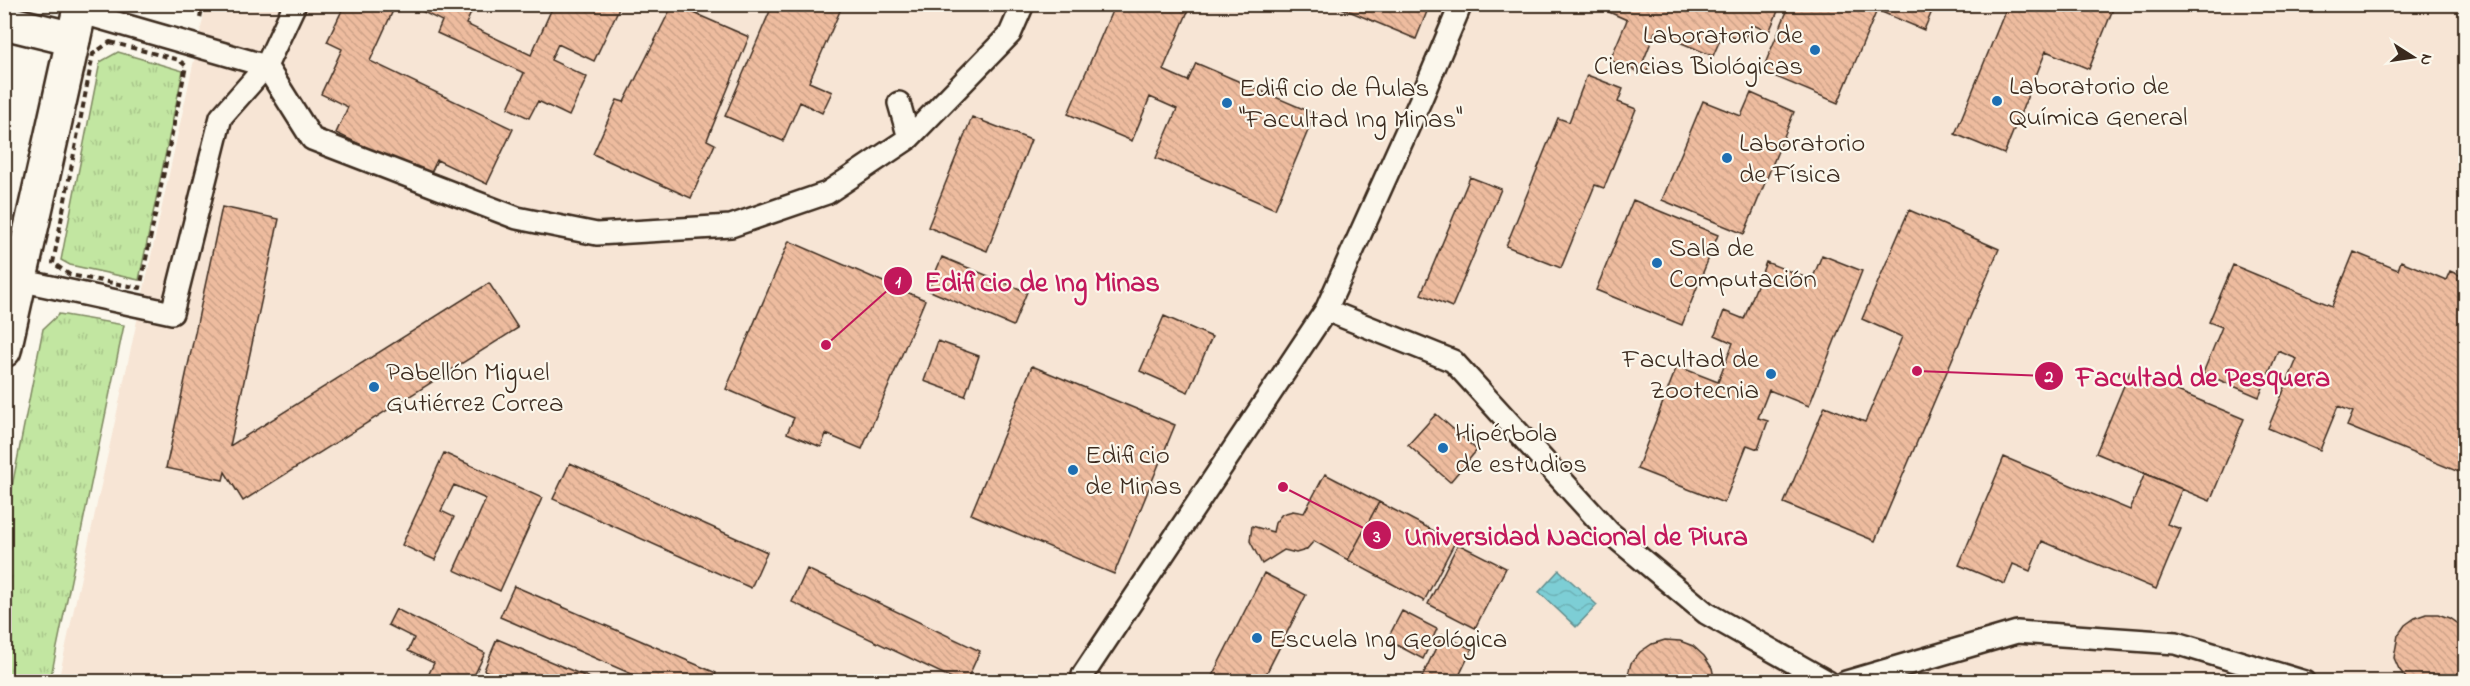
<svg xmlns="http://www.w3.org/2000/svg" width="2470" height="686" font-family="'Indie Flower',sans-serif">
	<defs>
		<pattern id="grass-tufts" width="24" height="20" patternUnits="userSpaceOnUse" patternTransform="scale(1.5)"><rect width="24" height="20" fill="#c2e6a1"/><path d="M3 7l-1-3M5 7V3M7 7l1-3M15 17l-1-3M17 17v-4M19 17l1-3" fill="none" stroke="#a8c58a"/></pattern>
		<pattern id="water-waves" width="16" height="10" patternUnits="userSpaceOnUse" patternTransform="scale(1.5)"><rect width="16" height="10" fill="#7dced5"/><path d="M0 5q4-4 8 0t8 0" fill="none" stroke="#6db1b6"/></pattern>
		<pattern id="building-back-hatch" width="6" height="6" patternUnits="userSpaceOnUse" patternTransform="scale(1.5)"><rect width="6" height="6" fill="#eebc9f"/><path d="M-1 5l2 2M0 0l6 6M5-1l2 2" fill="none" stroke="#cda288"/></pattern>
	</defs>
	<rect width="100%" height="100%" fill="#fbf7ec"/>
	<filter id="ink" filterUnits="userSpaceOnUse"><feTurbulence type="fractalNoise" baseFrequency=".0167" numOctaves="2"/><feDisplacementMap in="SourceGraphic" scale="12" xChannelSelector="R" yChannelSelector="G"/><feConvolveMatrix kernelMatrix="1 2 1 2 8 2 1 2 1" color-interpolation-filters="sRGB"/></filter>
	<g filter="url(#ink)">
		<path fill="#f7e5d5" d="M206,5h2259v676l-2407,1z"/>
		<path fill="url(#grass-tufts)" stroke="#7e8860" stroke-width="1.5" d="M118,52l65,19 -44,209 -69,-15 -9,-5 39,-198z
			M59,314l65,11 -74,356h-45v-159l38,-193z"/>
		<path fill="url(#water-waves)" stroke="#638c8c" stroke-width="1.5" d="M1559,570l38,35 -21,22 -37,-35z"/>
		<path fill="url(#building-back-hatch)" stroke="#3b2a1e" stroke-width="1.5" d="M345,4h51l-26,57 143,68 -26,55 -50,-24 -8,17 -93,-44 12,-26 -27,-13 21,-45 -15,-7z
			M407,4h68l-9,20 65,31 23,-51h67l-27,57 -36,-17 -7,16 36,17 -18,39 -31,-15 -9,17 -21,-10 16,-35 -87,-40 5,-12z
			M673,4l76,33 -42,103 8,4 -24,54 -98,-44 24,-54 7,2z
			M773,4h70l-34,78 23,10 -10,21 -22,-11 -17,39 -58,-25z
			M1115,4h76l-28,66 25,11 8,-18 119,51 -40,95 -119,-51 21,-49 -27,-12 -18,44 -64,-27z
			M1332,4h98l-14,35z
			M1612,4h169l-12,28 -18,-8 -7,18 -21,-9 -10,23 -58,-24 -12,30 7,2 -5,11 -35,-15 17,-40 -18,-8z
			M1790,4h145l-11,26 -47,-20 -39,93 -76,-32z
			M2008,4h107l-26,65 -43,-18 -42,103 -49,-20z
			M1587,75l36,14 -5,13 18,7 -32,79 -9,-3 -34,83 -55,-22 52,-128 11,4z
			M1751,93l43,19 -50,122 -82,-34 41,-99 38,15z
			M972,117l59,23 -44,111 -59,-24z
			M1470,177l31,12 -49,118 -31,-13z
			M1633,200l85,35 -36,90 -86,-35z
			M222,207l57,12 -49,227 259,-163 29,45 -275,173 -18,-29 -2,8 -57,-12z
			M1909,210l90,39 -124,292 -91,-38 41,-97 40,16 37,-85 -40,-18z
			M789,241l136,59 -63,149 -36,-15 -5,13 -34,-14 7,-15 -68,-29z
			M2354,252l44,18 3,-9 45,19 4,-9 16,7v197l-119,-49 6,-14 -15,-6 -18,44 -52,-22 29,-69 -19,-8 -19,46 -56,-24 19,-46 -13,-5 24,-57 99,41z
			M1822,255l40,16 -53,135 -40,-16 -11,28 10,3 -10,28 -11,-4 -23,58 -87,-34 40,-103 41,16 15,-39 -18,-8 9,-24 20,8 22,-57 46,18z
			M942,257l85,35 -14,34 -85,-36z
			M1164,316l48,21 -24,55 -48,-21z
			M938,341l41,15 -14,40 -41,-15z
			M1032,366l143,59 -61,149 -143,-60z
			M2130,371l114,48 -34,82 -114,-48z
			M1436,414l41,36 -27,32 -42,-37z
			M444,453l98,45 -42,93 -46,-21 32,-71 -32,-14 -13,26 13,6 -19,43 -33,-15z
			M2004,457l126,53 15,-37 37,16 -15,35 14,5 -25,60 -114,-48 -12,30 -17,-7 -8,20 -46,-19z
			M570,463l197,89 -16,36 -198,-89z
			M1325,474l54,28 -31,58 -34,-19 -8,9 -10,3 -12,-3 -22,14 -12,-23 2,-15 21,6 2,-9 7,-9 11,-3 11,2z
			M1379,502l76,40 -31,59 -76,-41z
			M1458,544l48,24 -31,60 -47,-24z
			M807,569l173,82 -14,31h-6l-168,-80z
			M1264,573l42,22 -44,87h-53z
			M514,586l202,87 -3,9h-63l-150,-65z
			M396,609l89,44 -14,29h-46l9,-19 -26,-12 6,-13 -26,-13z
			M1402,611l35,18 -14,30 -36,-19z
			M2426,614h12l11,4 10,7 7,10v33l-11,14h-46l-10,-13 -5,-11 4,-23 7,-10 10,-7z
			M1442,635l30,14 -16,33h-24l-10,-5z
			M497,639l102,43h-89l-26,-12z
			M1665,640l15,1 13,5 11,10 8,12 3,14h-89l5,-19 9,-11 12,-8z"/>
		<g fill="none" stroke-linecap="round" stroke-linejoin="round">
			<g stroke="#3b2a1e" stroke-width="26">
				<path id="service" d="M79,12l187,54 46,73 205,79 80,16 134,-8 96,-33 82,-55 101,-104 13,-30
					M899,103l10,35
					M19,280l153,33 49,-196 45,-51 29,-62
					M1326,310l127,51 156,171 97,81 122,69
					M1083,675l243,-365 95,-211 40,-95
					M1846,682l171,-50 159,11 129,39"/>
			</g>
			<g stroke="#3b2a1e" stroke-width="38">
				<path id="primary" d="M4,22l69,17"/>
			</g>
			<g stroke="#3b2a1e" stroke-width="38">
				<path id="trunk" d="M4,350l77,-346"/>
			</g>
			<path stroke="#3b2a1e" stroke-width="4" stroke-dasharray="6 4.5" stroke-linecap="butt" d="M200,18l3,-14
				M110,42l69,18 7,6 -46,222 -70,-13 -17,-12 40,-209z"/>
			<use href="#service" stroke="#fbf7ec" stroke-width="21"/>
			<use href="#primary" stroke="#fbf7ec" stroke-width="33"/>
			<use href="#trunk" stroke="#fbf7ec" stroke-width="33"/>
		</g>
	</g>
	<g fill="#1f6fb2" stroke="#fbf7ec" stroke-width="2">
		<circle cx="1815" cy="50" r="6"/>
		<circle cx="1997" cy="101" r="6"/>
		<circle cx="1227" cy="103" r="6"/>
		<circle cx="1727" cy="158" r="6"/>
		<circle cx="1657" cy="263" r="6"/>
		<circle cx="1771" cy="374" r="6"/>
		<circle cx="374" cy="387" r="6"/>
		<circle cx="1443" cy="448" r="6"/>
		<circle cx="1073" cy="470" r="6"/>
		<circle cx="1257" cy="638" r="6"/>
	</g>
	<g text-anchor="middle" stroke-width="4.5" stroke-linejoin="round" paint-order="stroke">
		<g font-size="27" fill="#3b2a1e" stroke="#fbf7ec" text-anchor="start">
			<text x="1803" y="43" text-anchor="end">Laboratorio de<tspan x="1803" dy="31">Ciencias Biológicas</tspan></text>
			<text x="2009" y="94">Laboratorio de<tspan x="2009" dy="31">Química General</tspan></text>
			<text x="1239" y="96">Edificio de Aulas<tspan x="1239" dy="31">"Facultad Ing Minas"</tspan></text>
			<text x="1739" y="151">Laboratorio<tspan x="1739" dy="31">de Física</tspan></text>
			<text x="1669" y="256">Sala de<tspan x="1669" dy="31">Computación</tspan></text>
			<text x="1759" y="367" text-anchor="end">Facultad de<tspan x="1759" dy="31">Zootecnia</tspan></text>
			<text x="386" y="380">Pabellón Miguel<tspan x="386" dy="31">Gutiérrez Correa</tspan></text>
			<text x="1455" y="441">Hipérbola<tspan x="1455" dy="31">de estudios</tspan></text>
			<text x="1085" y="463">Edificio<tspan x="1085" dy="31">de Minas</tspan></text>
			<text x="1269" y="647">Escuela Ing Geológica</text>
		</g>
	</g>
	<path fill="none" stroke="#c2185b" stroke-width="2" d="M826 345L898 281M1917 371L2049 376M1283 487L1377 535"/>
	<g fill="#c2185b" stroke="#fbf7ec" stroke-width="2">
		<circle cx="826" cy="345" r="6"/>
		<circle cx="1917" cy="371" r="6"/>
		<circle cx="1283" cy="487" r="6"/>
		<circle cx="898" cy="281" r="15"/>
		<circle cx="2049" cy="376" r="15"/>
		<circle cx="1377" cy="535" r="15"/>
	</g>
	<g font-size="18" text-anchor="middle" font-weight="bold" fill="#fff">
		<text x="898" y="287">1</text>
		<text x="2049" y="382">2</text>
		<text x="1377" y="542">3</text>
	</g>
	<g font-size="28" text-anchor="middle" font-weight="bold" fill="#c2185b" stroke="#fbf7ec" stroke-width="4.5" stroke-linejoin="round" paint-order="stroke">
		<text x="1042" y="291">Edificio de Ing Minas</text>
		<text x="2203" y="386">Facultad de Pesquera</text>
		<text x="1576" y="545">Universidad Nacional de Piura</text>
	</g>
	<rect width="2470" height="686" fill="none" stroke="#fbf7ec" stroke-width="24"/>
	<rect x="12" y="12" width="2446" height="662" fill="none" stroke="#3b2a1e" stroke-width="2" filter="url(#ink)"/>
	<g transform="translate(2413 57) rotate(102)" stroke="#fbf7ec" stroke-width="4.5" paint-order="stroke">
	<path d="M0-4.5L10 22L0 15L-10 22Z" fill="#3b2a1e"/>
	<text y="-9" font-size="16" font-weight="bold" text-anchor="middle" fill="#3b2a1e">N</text>
	</g>
</svg>
